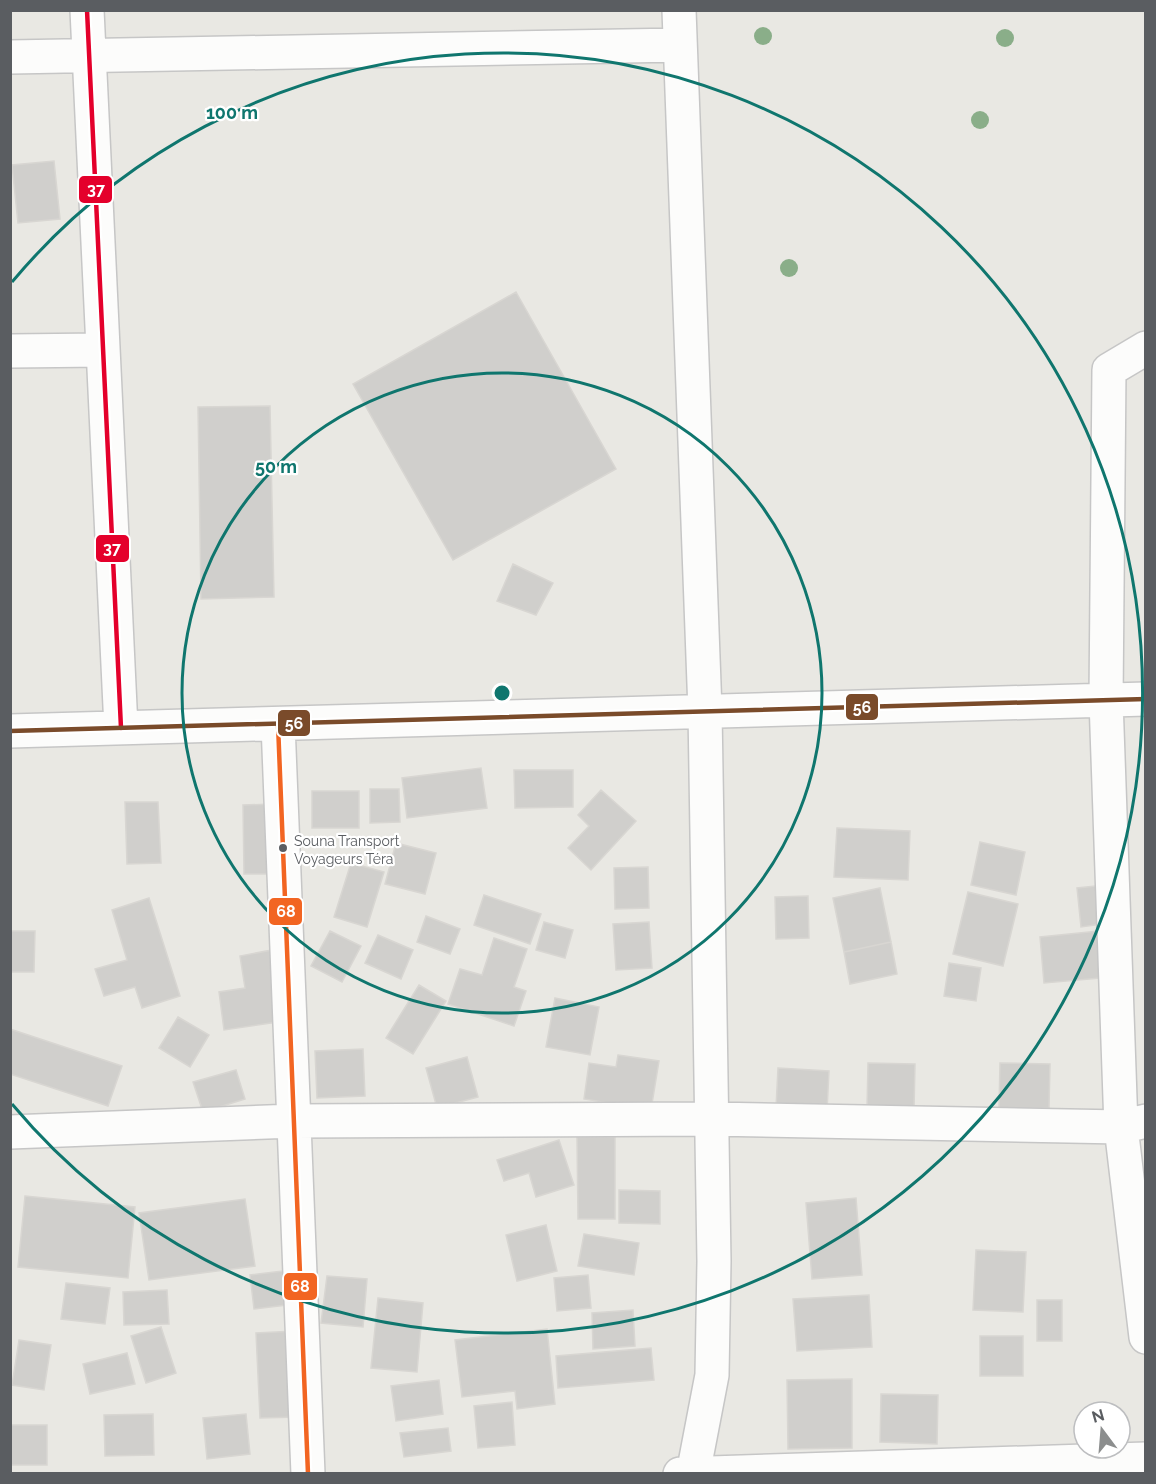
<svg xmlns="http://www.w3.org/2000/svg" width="1156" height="1484" font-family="Raleway,sans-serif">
	<rect width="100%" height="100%" fill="#e9e8e3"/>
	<path fill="#d0cfcc" stroke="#d8d6d2" stroke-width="1.5" d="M54,161l6,58 -42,4 -6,-58z
		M516,292l100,177 -163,91 -100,-176z
		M270,406l4,191 -73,2 -3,-192z
		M513,564l40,19 -17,32 -39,-14z
		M481,768l6,40 -80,10 -5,-40z
		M514,770h59v37l-58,1z
		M370,789h29l1,33 -30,1z
		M601,790l35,31 -45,49 -23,-22 21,-22 -11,-11z
		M312,791h47v37h-47z
		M125,802h33l3,61 -34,1z
		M273,804l1,70h-30l-1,-69z
		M837,828l73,3 -2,49 -74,-3z
		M980,842l45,10 -9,43 -45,-10z
		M396,843l40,10 -11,41 -40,-10z
		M351,863l33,9 -17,55 -33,-10z
		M648,867l1,41 -34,1 -1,-41z
		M1105,885l4,38 -28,4 -4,-39z
		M880,888l11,54 -47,10 -11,-54z
		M968,892l50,12 -15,62 -50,-12z
		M484,895l57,19 -11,30 -56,-19z
		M808,896l1,42 -33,1 -1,-42z
		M149,898l31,98 -38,12 -7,-21 -31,9 -9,-27 32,-9 -15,-50z
		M426,916l34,13 -10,25 -33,-12z
		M544,922l29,8 -8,28 -29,-8z
		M649,922l3,46 -36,2 -3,-46z
		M1108,930l4,47 -68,6 -4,-46z
		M10,931h25l-1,41h-24z
		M330,931l31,15 -19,36 -31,-16z
		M378,935l35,15 -12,29 -36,-16z
		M494,938l33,11 -13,38 12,4 -12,35 -66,-22 12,-35 22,6z
		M891,942l6,32 -47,10 -6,-32z
		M272,950l12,71 -60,9 -5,-38 26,-4 -5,-32z
		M949,963l32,5 -5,33 -32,-5z
		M419,985l27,16 -33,53 -27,-16z
		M555,998l44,9 -9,48 -44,-8z
		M178,1017l31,18 -19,32 -31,-19z
		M10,1029l112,37 -14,40 -98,-32z
		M363,1049l2,47 -48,2 -2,-47z
		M618,1055l41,6 -8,49 -67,-11 5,-36 27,4z
		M467,1057l11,40 -41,11 -11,-40z
		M868,1063l47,1 -1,46 -47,-1z
		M1000,1063l50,1 -1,44h-50z
		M778,1068l51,3 -2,40 -51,-3z
		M236,1070l9,29 -42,13 -10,-30z
		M577,1137h38v82h-37z
		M559,1140l15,45 -38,12 -7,-24 -25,8 -7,-21z
		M619,1190l41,1v33l-41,-1z
		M25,1196l110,11 -7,71 -110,-11z
		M856,1198l6,77 -50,4 -6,-76z
		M245,1199l10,67 -106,14 -10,-67z
		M546,1225l11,46 -40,10 -11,-46z
		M584,1234l55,9 -5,32 -56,-9z
		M976,1250l50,2 -3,60 -50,-2z
		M291,1270l4,34 -41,5 -4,-34z
		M588,1275l3,33 -34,3 -3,-33z
		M327,1276l40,3 -4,48 -42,-4z
		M66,1283l44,5 -5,36 -44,-5z
		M167,1290l2,34 -45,1 -1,-33z
		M869,1295l3,52 -75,4 -4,-52z
		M378,1298l45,5 -6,69 -46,-4z
		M1037,1300h25v41h-25z
		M633,1310l2,36 -42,3 -1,-36z
		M161,1327l15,46 -30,10 -15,-47z
		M547,1329l8,75 -38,5 -2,-18 -53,6 -7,-57z
		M295,1331l3,86 -38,1 -4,-85z
		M980,1336h43v40h-43z
		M19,1340l32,5 -7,45 -32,-5z
		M651,1348l3,32 -96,8 -2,-32z
		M127,1353l8,31 -45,10 -7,-30z
		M852,1379v69l-64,1 -1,-69z
		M439,1380l4,34 -47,7 -5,-35z
		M881,1394l57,1 -1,49 -57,-2z
		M512,1402l3,43 -37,3 -4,-42z
		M153,1414l1,41 -49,1 -1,-41z
		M246,1414l4,40 -43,5 -4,-41z
		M10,1425h37v40h-37z
		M448,1428l3,23 -47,6 -4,-24z"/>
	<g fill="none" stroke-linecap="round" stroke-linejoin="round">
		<g stroke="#c6c6c6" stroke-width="36">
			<path id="minor" d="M87,10l34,718
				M679,10l26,701 9,550 -2,114 -19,99
				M10,57l670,-12
				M1146,348l-37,22 -3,330 15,427 25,210
				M10,351l93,-1
				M278,724l30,750
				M10,731l1136,-32
				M10,1132l284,-11 417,-2 410,8 25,-6
				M680,1474l466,-15"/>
		</g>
		<use href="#minor" stroke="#fcfcfb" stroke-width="33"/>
		<g stroke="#fff" stroke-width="9">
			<path id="bus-1" d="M87,10l34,718"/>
		</g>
		<g stroke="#fff" stroke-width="9">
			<path id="bus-2" d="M278,724l30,750"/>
		</g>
		<g stroke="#fff" stroke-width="9">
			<path id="bus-3" d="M10,731l1136,-32"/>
		</g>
		<use href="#bus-1" stroke="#e4002b" stroke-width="4.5"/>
		<use href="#bus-2" stroke="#f26522" stroke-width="4.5"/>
		<use href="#bus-3" stroke="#7a4b2a" stroke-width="4.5"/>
	</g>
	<g fill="#8aae89">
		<circle cx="763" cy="36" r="9"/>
		<circle cx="1005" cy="38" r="9"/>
		<circle cx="980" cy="120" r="9"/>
		<circle cx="789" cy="268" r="9"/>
	</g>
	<g fill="none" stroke="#0f766e" stroke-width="3">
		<circle cx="502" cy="693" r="320"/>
		<path d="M12 282A640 640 0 1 1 12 1104"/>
	</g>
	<circle fill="#5a5d61" stroke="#fff" stroke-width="2" cx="283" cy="848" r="5"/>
	<g text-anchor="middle" stroke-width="4.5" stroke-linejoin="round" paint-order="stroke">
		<g font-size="14" fill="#5a5d61" stroke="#fff" text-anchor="start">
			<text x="294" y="846">Souna Transport<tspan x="294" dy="18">Voyageurs Téra</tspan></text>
		</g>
	</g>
	<circle cx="502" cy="693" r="9" fill="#0f766e" stroke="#fff" stroke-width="3"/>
	<g font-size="18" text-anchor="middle" font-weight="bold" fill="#0f766e" stroke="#fff" stroke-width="4.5" stroke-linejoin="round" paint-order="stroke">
		<text x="232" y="119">100 m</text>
		<text x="276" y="473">50 m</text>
	</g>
	<g stroke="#fff" stroke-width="2">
		<rect x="78" y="175" width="35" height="29" rx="6" fill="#e4002b"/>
		<rect x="95" y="534" width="35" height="29" rx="6" fill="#e4002b"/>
		<rect x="845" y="693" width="34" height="28" rx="6" fill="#7a4b2a"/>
		<rect x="277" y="709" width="34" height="28" rx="6" fill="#7a4b2a"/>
		<rect x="268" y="897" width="35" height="29" rx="6" fill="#f26522"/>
		<rect x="283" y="1272" width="35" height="29" rx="6" fill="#f26522"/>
	</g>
	<g font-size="16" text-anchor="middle" font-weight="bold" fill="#fff">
		<text x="96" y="195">37</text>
		<text x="112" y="554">37</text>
		<text x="862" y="713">56</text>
		<text x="294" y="729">56</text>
		<text x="286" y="917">68</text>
		<text x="300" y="1292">68</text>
	</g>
	<rect width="1156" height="1484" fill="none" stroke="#5a5d61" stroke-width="24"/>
	<g transform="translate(1102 1430) rotate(344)"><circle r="28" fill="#ffffff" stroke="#bdbec0" stroke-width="1.5"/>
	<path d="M0-4.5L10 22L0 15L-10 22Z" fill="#8c8e8e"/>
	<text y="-9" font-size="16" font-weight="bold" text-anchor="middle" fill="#5a5d61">N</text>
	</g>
</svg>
